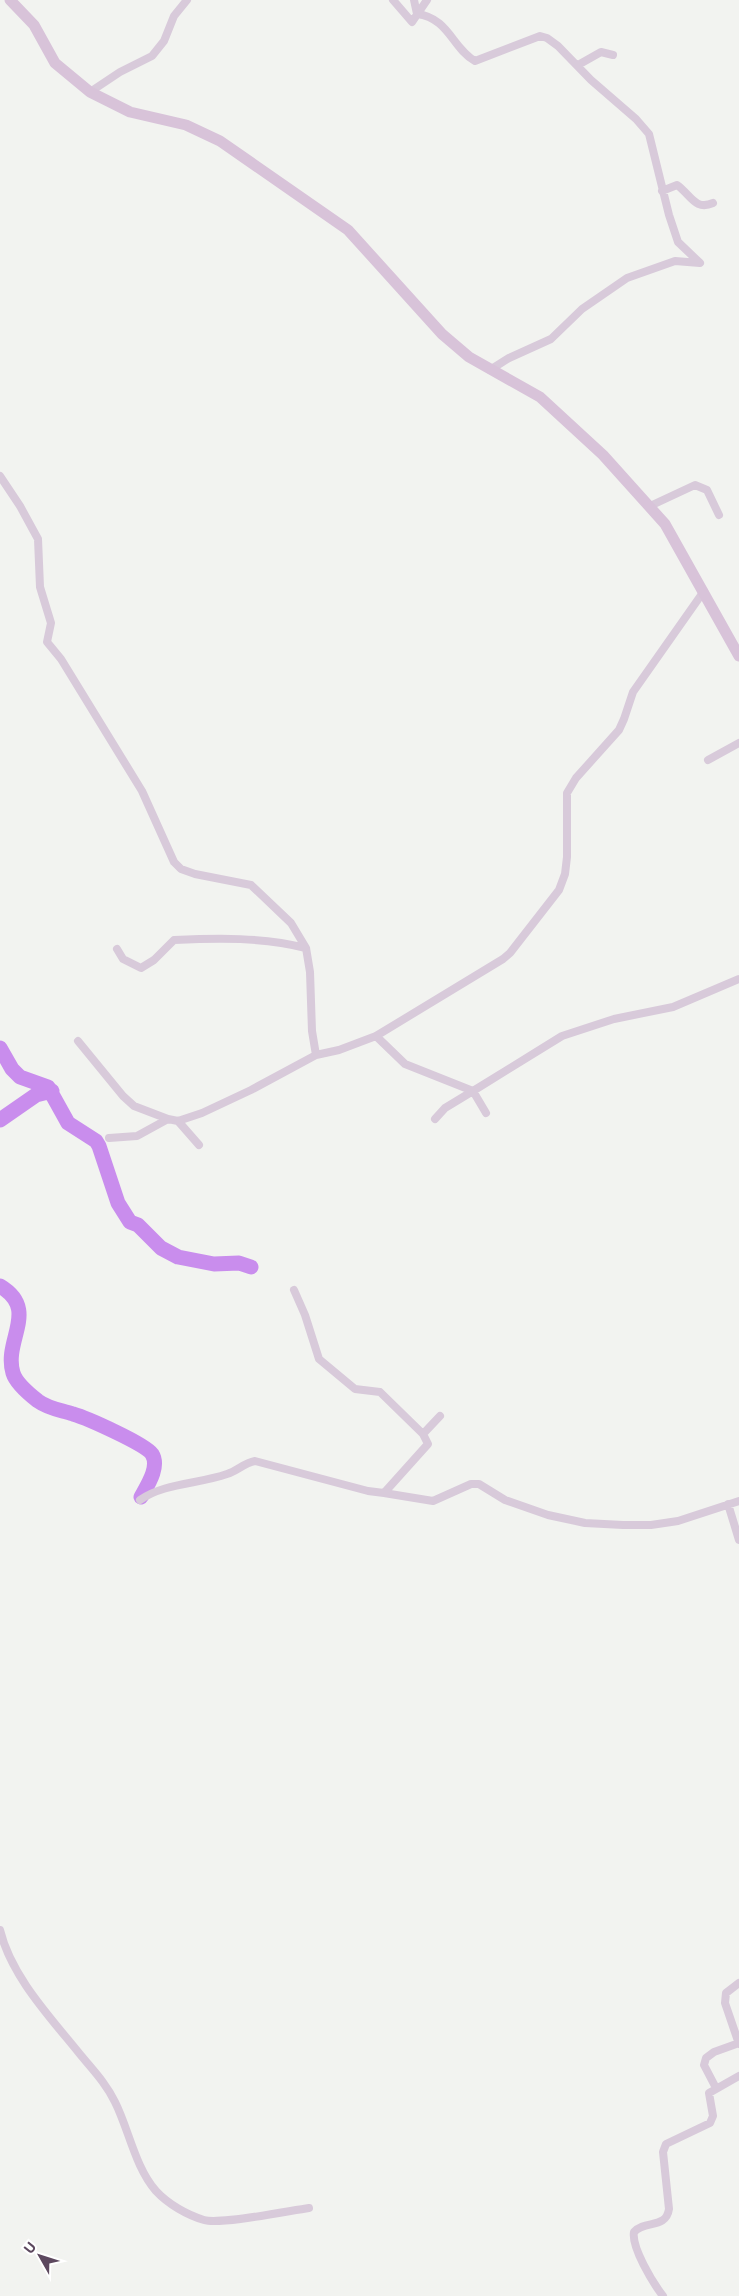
<svg xmlns="http://www.w3.org/2000/svg" width="739" height="2296" font-family="'Noto Sans',sans-serif">
	<rect width="100%" height="100%" fill="#f2f3f0"/>
	<g fill="none" stroke-linecap="round" stroke-linejoin="round">
		<path stroke="#c98ded" stroke-width="15" d="M0,1048l12,21 8,8 28,10 20,36 28,18 3,5 19,57 12,19 8,3 23,23 17,9 36,7 25,-1 12,4
			M0,1120l36,-25 16,-4
			M0,1286c40,24 3,54 13,87 3,10 16,21 25,28 11,8 23,9 35,13 14,4 72,30 79,40 8,13 -5,32 -11,43"/>
		<path stroke="#d8cada" stroke-width="8" d="M393,0l19,22 15,-22
			M414,0l3,14c32,4 35,34 58,47l65,-25 7,2 11,8 33,34 45,39 13,15 20,81 9,27 22,21 -25,-2 -48,17 -45,31 -31,30 -42,19 -19,12
			M578,65l23,-13 12,3
			M90,92l30,-20 32,-16 12,-15 10,-25 13,-16
			M662,191l15,-6c14,10 18,26 36,18
			M0,476l20,30 18,33 2,48 11,36 -4,19 14,17 81,132 32,71 7,7 14,5 56,11 40,38 15,25
			M650,506l45,-21 12,5 12,25
			M708,760l31,-17
			M117,949l6,10 18,9 13,-8 20,-20c44,-2 89,-3 132,8l4,24 2,59 4,24
			M376,1036l29,28 68,27 89,-55 52,-17 59,-12 66,-28
			M78,1041l45,55 11,10 34,13
			M435,1119l10,-11 28,-17 13,22
			M178,1121l21,24
			M109,1138l28,-2 31,-17 10,2 24,-8 49,-23 65,-35 23,-5 37,-14 127,-77 7,-6 49,-63 6,-16 2,-17v-64l9,-15 43,-48 5,-11 9,-27 71,-101
			M423,1434l17,-18
			M384,1493l49,8 38,-17h8l26,16 43,15 37,8 38,2h28l27,-4 61,-20
			M140,1500c24,-17 59,-16 87,-26 10,-3 17,-11 28,-13l113,30 16,2 44,-49 -5,-10 -43,-42 -25,-3 -36,-30 -14,-44 -11,-25
			M728,1504l11,36
			M0,1930c11,46 50,87 79,123 13,16 27,30 36,49 14,28 20,65 41,89 12,13 31,24 48,29 16,5 84,-9 105,-12
			M739,1983l-13,10 -1,10 14,41
			M716,2088l-12,-23 2,-7 8,-6 25,-9
			M663,2296c-10,-13 -32,-49 -29,-64 11,-12 32,-3 35,-23l-6,-57 3,-8 44,-21 3,-7 -4,-23 30,-17"/>
		<path stroke="#d8c3d9" stroke-width="11" d="M10,0l24,25 21,38 35,29 40,20 56,13 34,16 128,89 94,104 27,23 71,40 63,58 62,69 74,132"/>
	</g>
	<g transform="translate(40 2256) rotate(309)" stroke="#ffffff" stroke-width="4" paint-order="stroke">
	<path d="M0-4L9 19L0 12L-9 19Z" fill="#5c485e"/>
	<text y="-8" font-size="14" font-weight="bold" text-anchor="middle" fill="#5c485e">U</text>
	</g>
</svg>
